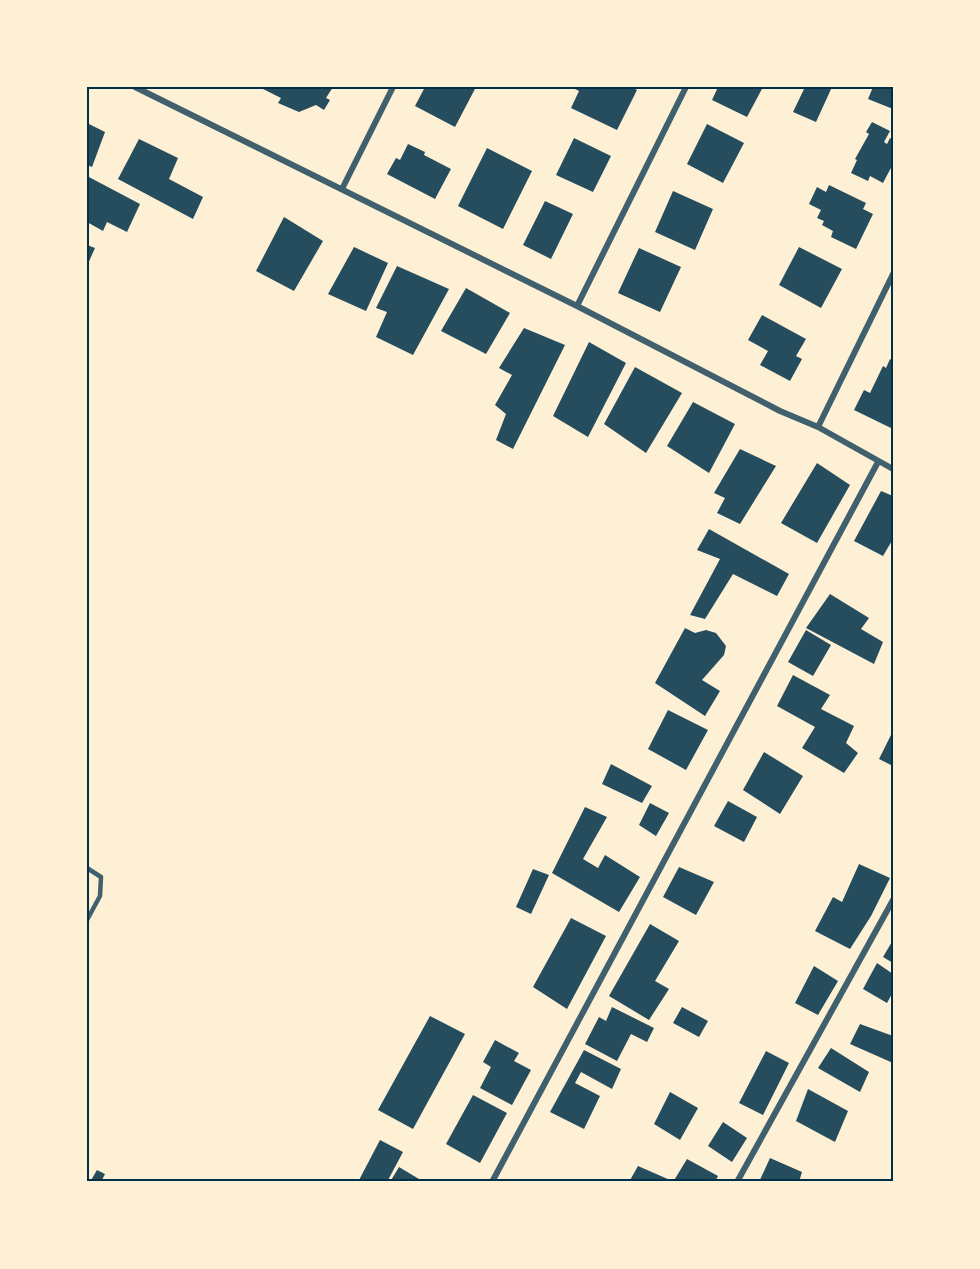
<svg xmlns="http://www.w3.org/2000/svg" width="980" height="1269" font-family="Rubik,sans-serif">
	<rect width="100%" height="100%" fill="#fdf0d5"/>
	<path fill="#264d5e" d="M265,87h68l-7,11 4,2 -6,10 -8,-5 -17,7 -21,-9 3,-5 -18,-9z
		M425,87h51l-21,40 -40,-21z
		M571,87h60l6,3 -20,40 -46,-22 8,-17z
		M718,87h45l-16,30 -35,-17z
		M805,87h27l-16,35 -23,-10z
		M873,87h20v22l-25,-10z
		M872,122l18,9 -6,11 3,2 3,-6 3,2v24l-10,19 -13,-7 -2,5 -17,-8 6,-13 -2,-1 14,-25 -3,-2z
		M87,123l18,9 -13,35 -5,-2z
		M707,124l37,19 -21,40 -36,-19z
		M574,138l37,18 -18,36 -37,-17z
		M139,139l39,19 -9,21 34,18 -10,22 -75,-40z
		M408,144l17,8 -1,3 27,14 -16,30 -48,-25 9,-16 4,2z
		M487,148l45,23 -29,58 -45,-23z
		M87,176l53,28 -13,28 -20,-10 -4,9 -16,-9z
		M829,185l37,18 -3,6 10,5 -17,35 -25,-12 2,-6 -11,-6 2,-4 -7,-3 4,-8 -12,-6 8,-17 9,5z
		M673,191l40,18 -18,41 -40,-18z
		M545,201l28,13 -22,45 -28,-14z
		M284,217l39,24 -29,50 -38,-20z
		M87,245l8,3 -8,18z
		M354,247l34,16 -22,48 -38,-17z
		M799,247l43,22 -21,39 -42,-23z
		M639,248l42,19 -21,45 -42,-19z
		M397,266l52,23 -36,66 -37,-18 11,-25 -11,-4z
		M466,288l44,25 -24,41 -45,-23z
		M762,315l44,24 -10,17 6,3 -12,22 -30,-16 8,-14 -20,-11z
		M524,328l41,17 -52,104 -17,-9 10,-26 -11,-9 17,-30 -13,-7z
		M589,342l37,21 -38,74 -35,-21z
		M890,359l3,2v68l-39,-19 10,-20 6,3 13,-27 3,2z
		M635,367l47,26 -36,60 -42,-29z
		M693,402l42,22 -26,49 -42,-27z
		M740,449l36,17 -36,58 -23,-11 8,-15 -11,-5z
		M817,463l33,22 -33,58 -36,-20z
		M881,491l12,5v43l-10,17 -29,-15z
		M709,529l80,45 -12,22 -44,-22 -28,45 -15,-4 30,-56 -23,-9z
		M830,594l39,24 -8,11 22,13 -9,22 -68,-36z
		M685,628l10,5 11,-3 10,3 10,13 -2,9 -22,25 18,11 -15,25 -50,-33z
		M806,630l25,15 -18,31 -25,-14z
		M793,675l37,20 -9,14 33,17 -8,17 12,10 -14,20 -42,-25 13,-21 -38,-21z
		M668,710l40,20 -22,40 -38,-21z
		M893,731v35l-14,-7z
		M764,752l39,24 -23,38 -37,-24z
		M611,764l41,22 -10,17 -40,-19z
		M728,801l29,16 -13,25 -30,-16z
		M650,803l19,10 -13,23 -17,-11z
		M585,807l22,10 -24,42 15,9 7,-13 35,22 -21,35 -67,-39z
		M859,864l31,14 -19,38 -21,33 -35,-18 18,-34 9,5z
		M679,867l35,15 -18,33 -33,-18z
		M533,869l16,6 -18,39 -15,-7z
		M571,918l35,18 -39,73 -34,-22z
		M650,924l29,17 -24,40 14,8 -20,31 -40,-24z
		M893,940v23l-10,-6z
		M877,963l16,11v18l-6,11 -24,-14z
		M814,966l24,15 -20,34 -23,-12z
		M612,1007l42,21 -7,14 -16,-8 -14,27 -32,-17 14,-27 7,4z
		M682,1007l26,14 -9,16 -26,-14z
		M430,1016l35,18 -52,95 -35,-19z
		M860,1024l33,12v27l-43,-19z
		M495,1040l24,13 -5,8 17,9 -19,35 -32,-17 11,-21 -8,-5z
		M831,1048l38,24 -9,20 -42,-24z
		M584,1050l37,19 -9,20 -31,-17 -6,11 25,13 -16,33 -34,-17z
		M766,1051l23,12 -26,52 -24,-12z
		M808,1089l40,22 -13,31 -39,-21z
		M670,1092l28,16 -18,32 -26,-16z
		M473,1095l34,18 -27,50 -34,-19z
		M723,1122l24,16 -15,24 -24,-16z
		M380,1140l23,12 -16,30h-29z
		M770,1158l32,14 -3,10h-40z
		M687,1159l31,17 -3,6h-42z
		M638,1166l32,14 -1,2h-40z
		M399,1167l25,15h-34z
		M97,1170l8,4 -4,8h-11z"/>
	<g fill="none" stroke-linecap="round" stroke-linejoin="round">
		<path stroke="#3f606c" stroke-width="4.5" d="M87,868l14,9 -1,19 -13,24"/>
		<path stroke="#3f606c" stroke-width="6" d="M135,87l442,219 203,105 38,16 75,42
			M342,189l51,-102
			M577,306l109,-219
			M818,427l75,-153
			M492,1182l386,-720
			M737,1182l156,-282"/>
	</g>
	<rect width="980" height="1269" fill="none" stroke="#fdf0d5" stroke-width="177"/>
	<rect x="88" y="88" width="804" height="1092" fill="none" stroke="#003049" stroke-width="2"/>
</svg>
